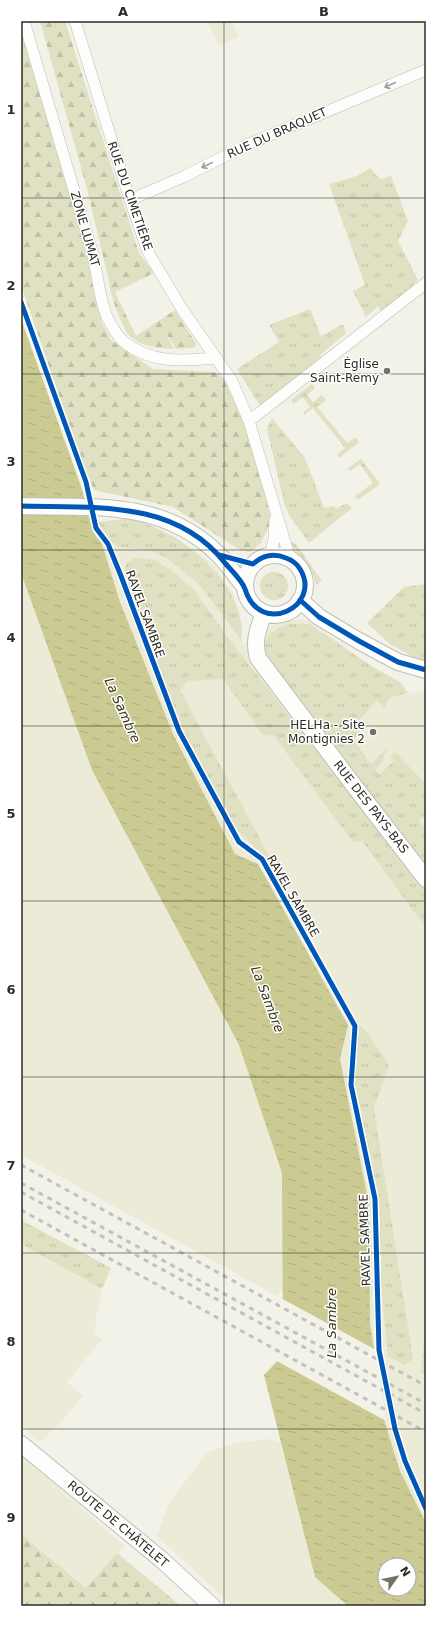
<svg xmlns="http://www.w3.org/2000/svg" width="447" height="1627" font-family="'DejaVu Sans',sans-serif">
	<defs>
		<pattern id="grass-tufts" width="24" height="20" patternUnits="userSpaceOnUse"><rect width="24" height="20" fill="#e0e1c3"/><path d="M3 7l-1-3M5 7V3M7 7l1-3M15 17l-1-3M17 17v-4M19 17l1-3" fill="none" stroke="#c0c1a7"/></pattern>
		<pattern id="forest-firs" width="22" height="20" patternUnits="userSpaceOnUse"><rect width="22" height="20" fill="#e0e1c3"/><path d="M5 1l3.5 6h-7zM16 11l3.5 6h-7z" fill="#c0c1a7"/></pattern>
		<pattern id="water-ripples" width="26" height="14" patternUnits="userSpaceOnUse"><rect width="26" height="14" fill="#caca92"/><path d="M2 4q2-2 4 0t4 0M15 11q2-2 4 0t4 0" fill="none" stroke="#aeae7e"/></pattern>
	</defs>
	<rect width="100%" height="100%" fill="#f2f2e8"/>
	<path fill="#ebebd8" d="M207,21h25l7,16 -20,8z
		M133,518l47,22 33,24 20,29 7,22 3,30 36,-24 10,-2 19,1 97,71 6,2 15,-3v833l-26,-52 -15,-48 -15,-100 -1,-119 -29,-145 8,-34 -90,-161 -23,-9 -62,-121 -53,-132 -18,-58 -9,-12 3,-4z
		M21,573l71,197 147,275 43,128 1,116 -6,7 -256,-141z
		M21,1244l81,45 -6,28 -1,17 7,5 -35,43 16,14 -25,29 -18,17 -19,-17z
		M268,1439l13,4 34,134 33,29h-115l-76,-70 13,-35 38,-49 26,-9z
		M21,1455l104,91 -38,42 -66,-54z"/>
	<path fill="url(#grass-tufts)" d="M370,168l10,11 11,-3 17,45 -10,20 20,39 -35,35 -5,-9 -12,11 -13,-26 12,-6 -36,-101 28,-8z
		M310,309l11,27 22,-12 3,9 -26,22 6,8 -65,44 -24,-38 42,-27 -10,-17z
		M312,384l3,4 -8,7 6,7 9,-7 4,5 -9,7 30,36 9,-6 3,5 -20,16 -2,-3 8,-7 -32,-40 -9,7 -1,-2 7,-6 -7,-10 -9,7 -3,-4z
		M272,418l33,40 19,50 10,-2 2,3 11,-6 5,5 -43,35 -19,-26 -6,-14 -17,-74z
		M361,459l19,25 -22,16 -3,-4 18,-13 -13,-19 -10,7 -3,-2z
		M133,518c14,7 31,12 44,21 30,20 61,51 65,89 0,4 -1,8 -1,12l-42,-56 -32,-26 -18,-8 -31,-3 -8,-6 -14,-19z
		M289,541l8,4 25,36 -6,4 -3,-10z
		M134,558l21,2 16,10 23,20 32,45 200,256v37l-64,-87 -9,1 -79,-106 -11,-1 -40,-56 -35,2 -8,9 87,162 16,22 -14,-8 -6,-11 -31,-30 -50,-91 -35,-87 -13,-48 -10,-22 2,-13z
		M260 586a14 14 0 1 1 28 0a14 14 0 1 1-28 0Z
		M426,584v80h-1l-35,-20 -23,-21 37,-36z
		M289,624h20l64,43 27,15 8,11 -19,5 -5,10 -7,-8 -22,25 5,7 -6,8 17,24 17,-17 -7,17 -6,5 4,6 15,-14 -4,-5 5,-4 31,32v30l-7,7 7,8v39l-152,-198c-2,-6 -7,-12 -9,-17 -4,-17 11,-25 24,-29z
		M359,1024l10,11 20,30 -15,43 39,251 -8,6 -17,-9 -22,-221 -16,-74z
		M21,1220l90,48 -9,21 -81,-45z
		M426,1319v57l-5,-3z"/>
	<path fill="url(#forest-firs)" d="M21,21l60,192 21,110 9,17 42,29 61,3 9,7 28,50 20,92 -10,22 -11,9 -10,-2 -67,-43 -79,-17 -11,-25 -62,-180z
		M40,21h25l74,232 15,20 -39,19 21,44 39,-26 22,35 -5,3 -16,1 -13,-21 11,21c-15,-1 -30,-2 -42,-11 -9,-6 -23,-46 -23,-57l-22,-92z
		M21,1534l65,54 31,-35 64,53h-160z"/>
	<path fill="url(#water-ripples)" fill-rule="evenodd" d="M21,319l61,170 11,43 9,12 18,58 53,132 62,120 23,10 90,161 -8,34 29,145 1,119 15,100 15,48 26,52v83h-78l-33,-29 -51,-202 19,-20 -1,-182 -43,-128 -147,-275 -71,-197zM385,1565h24v24h-24z"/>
	<path fill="#f2f2e8" d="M281,1298l95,52 10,71 -111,-61 6,-6z"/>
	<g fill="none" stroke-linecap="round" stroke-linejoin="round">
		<g stroke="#bfbfb8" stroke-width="12">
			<path id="street" d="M24,21c22,76 45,151 67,227 7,22 7,50 17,71 3,6 10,17 15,22 27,23 60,20 93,17
				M75,21l55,179 18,52 34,57 50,72 17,40 41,138
				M130,200l53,-23 66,-33 177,-74
				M249,421l177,-138
				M270,555l4,-15 1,-21"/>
		</g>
		<g stroke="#bfbfb8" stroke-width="18">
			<path id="secondary" d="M21,506c73,2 141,-7 197,48 10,10 18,23 27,33
				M245 585a30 30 0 1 1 60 0a30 30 0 1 1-60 0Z
				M300,600l19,17 40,24 39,21 28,8
				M264,613c-6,16 -11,28 -6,45l97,129 71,92
				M21,1444l141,116 50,46"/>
		</g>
		<use href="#street" stroke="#fdfdfc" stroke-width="11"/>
		<use href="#secondary" stroke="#fdfdfc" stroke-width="16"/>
		<path stroke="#c1c1be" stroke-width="3" stroke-dasharray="5 5" stroke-linecap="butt" d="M21,1165l405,221
			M21,1183l405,221
			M21,1192l405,222
			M21,1210l405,222"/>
		<g stroke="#fff" stroke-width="8">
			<path id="cycleway" d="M21,302l65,180 10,46 12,16 13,32 58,155 60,111 23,17 93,167 -4,59 24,114 4,151 16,79 10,32 21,48
				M21,506c72,2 154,-7 204,57 6,7 17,17 20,26 15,49 78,17 55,-20 -3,-5 -8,-9 -14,-11 -12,-5 -23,-3 -33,6l-34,-9
				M300,600l19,17 40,24 39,21 28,8"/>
		</g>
		<use href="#cycleway" stroke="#0057b8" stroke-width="5"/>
	</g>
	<defs><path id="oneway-shaft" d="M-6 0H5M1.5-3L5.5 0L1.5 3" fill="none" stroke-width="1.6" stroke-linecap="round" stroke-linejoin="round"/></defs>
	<g stroke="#9f9f9b">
		<use href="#oneway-shaft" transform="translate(390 85) rotate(156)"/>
		<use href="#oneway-shaft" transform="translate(207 165) rotate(154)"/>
	</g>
	<path fill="none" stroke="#2d2d25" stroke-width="1" stroke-opacity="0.55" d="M224,21v1585M21,198h405M21,374h405M21,550h405M21,726h405M21,901h405M21,1077h405M21,1253h405M21,1429h405"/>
	<g fill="#727269" stroke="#fff" stroke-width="1.5">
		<circle cx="387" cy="371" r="4"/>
		<circle cx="373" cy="732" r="4"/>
	</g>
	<g text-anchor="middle" stroke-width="3" stroke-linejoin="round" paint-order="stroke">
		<g font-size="12" fill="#2d2d25" stroke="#fff">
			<text transform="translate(277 133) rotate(-24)" y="4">RUE DU BRAQUET</text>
			<text transform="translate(130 196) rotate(71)" y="4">RUE DU CIMETIÈRE</text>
			<text transform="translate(85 229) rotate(74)" y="4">ZONE LUMAT</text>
			<text transform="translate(145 614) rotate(70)" y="4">RAVEL SAMBRE</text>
			<text transform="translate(371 807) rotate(52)" y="4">RUE DES PAYS-BAS</text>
			<text transform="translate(293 896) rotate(60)" y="4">RAVEL SAMBRE</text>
			<text transform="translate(365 1240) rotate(-92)" y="4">RAVEL SAMBRE</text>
			<text transform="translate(118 1524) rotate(40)" y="4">ROUTE DE CHÂTELET</text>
		</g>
		<g font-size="12" fill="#2d2d25" stroke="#fff" text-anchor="end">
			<text x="379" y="368">Église<tspan x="379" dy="14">Saint-Remy</tspan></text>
			<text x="365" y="729">HELHa - Site<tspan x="365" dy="14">Montignies 2</tspan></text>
		</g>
		<g font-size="13" font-style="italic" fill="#353514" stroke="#fff">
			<text transform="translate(123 710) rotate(66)" y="5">La Sambre</text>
			<text transform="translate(268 999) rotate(69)" y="5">La Sambre</text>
			<text transform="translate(331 1323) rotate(-90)" y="5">La Sambre</text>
		</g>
	</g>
	<rect width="447" height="1627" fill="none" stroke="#ffffff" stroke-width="44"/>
	<g transform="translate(397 1577) rotate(57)"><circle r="19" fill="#ffffff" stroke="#ababa8"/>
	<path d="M0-3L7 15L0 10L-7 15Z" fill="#727269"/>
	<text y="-6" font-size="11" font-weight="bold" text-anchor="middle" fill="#2d2d25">N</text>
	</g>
	<rect x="22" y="22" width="403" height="1583" fill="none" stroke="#2d2d25" stroke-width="1.5"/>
	<g font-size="13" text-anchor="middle" font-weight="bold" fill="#2d2d25">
		<text x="123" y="16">A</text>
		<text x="324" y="16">B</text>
		<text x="11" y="114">1</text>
		<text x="11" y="290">2</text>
		<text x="11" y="466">3</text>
		<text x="11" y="642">4</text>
		<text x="11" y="818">5</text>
		<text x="11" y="994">6</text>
		<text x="11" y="1170">7</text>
		<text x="11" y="1346">8</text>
		<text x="11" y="1522">9</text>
	</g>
</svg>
